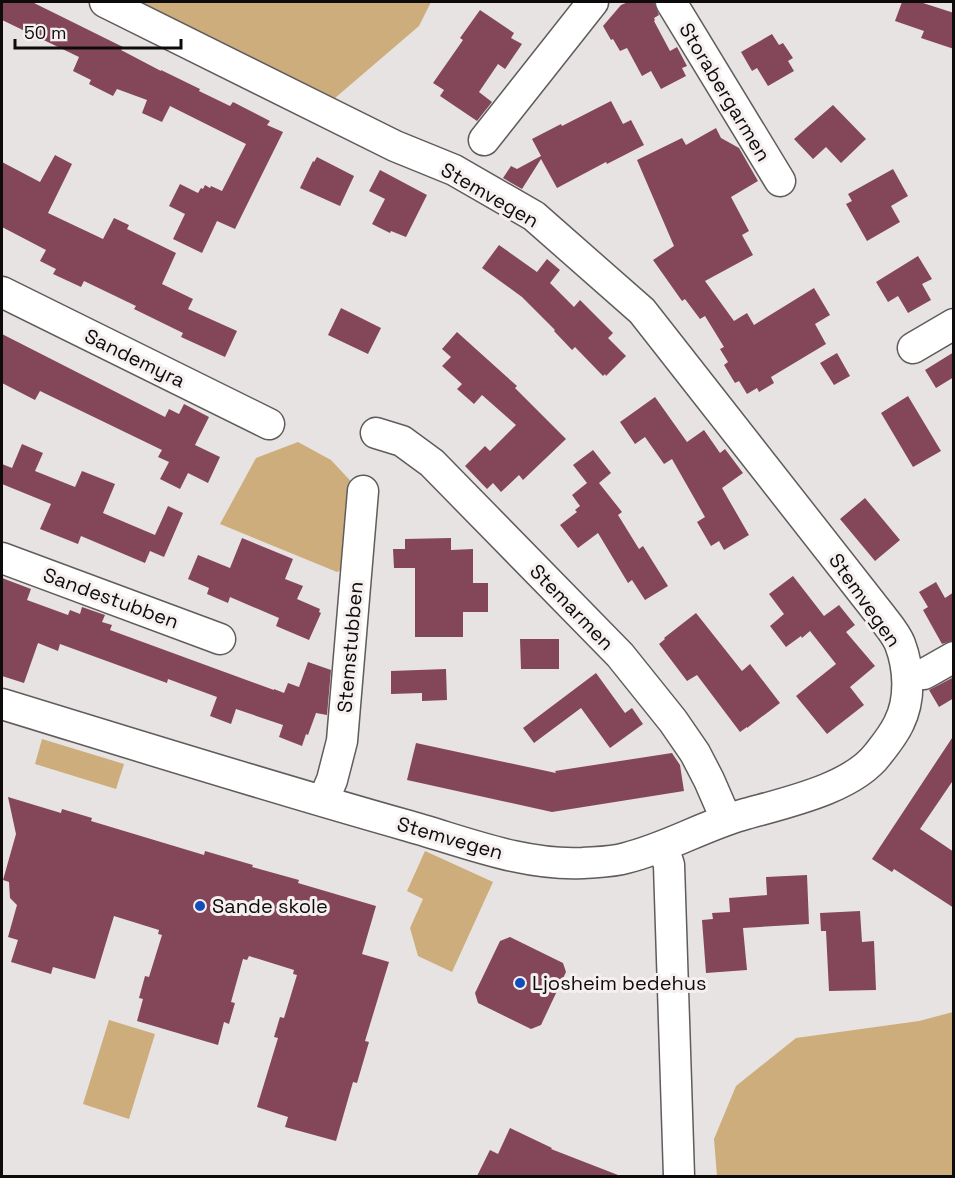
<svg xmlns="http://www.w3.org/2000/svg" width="955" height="1178" font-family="'Space Grotesk',sans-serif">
	<rect width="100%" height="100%" fill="#e7e3e2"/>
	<path fill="#cdad7b" d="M141,2h290l-12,24 -84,72z
		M298,442l33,18 28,30 -11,76 -11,6 -117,-48 36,-66z
		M42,739l82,25 -8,25 -81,-25z
		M425,851l68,31 -41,90 -34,-16 -8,-28 13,-29 -16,-8z
		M953,1012v164h-236l-3,-37 22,-53 60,-48 123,-17z
		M109,1020l46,14 -26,85 -46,-15z"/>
	<path fill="#844759" d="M2,2h30l91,45 -2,3 40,21v-1l39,19 -1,2 31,15 3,-4 37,19 -3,4 16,7 -48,97 -18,-8 -15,32 -29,-14 12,-25 -16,-8 11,-22 18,9 3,-5 2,1 2,-4 5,3 1,-2 11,5 24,-47 -76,-38 -8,16 -20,-9 5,-13 -30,-11 -4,7 -24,-12 2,-4 -18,-9 6,-14 -77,-37z
		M628,2h26l5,13 -5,3 1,2 -1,1 16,30 7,-4 10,19 -5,2 4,8 -25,13 -10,-18 -9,5 -15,-28 -7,3 -7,-12 -2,1 -8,-14 18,-21z
		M902,2h18l34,11v36l-33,-11 3,-7 -29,-10z
		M480,10l34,23 -3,5 11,6 -17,25 -7,-5 -19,28 13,10 -15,19 -37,-25 4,-6 -11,-7 30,-43 -3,-2z
		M772,34l7,11 4,-2 10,15 -5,3 6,10 -26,15 -11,-18 -5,3 -11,-19z
		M611,101l12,23 8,-4 13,25 -37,19 -1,-2 -49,26 -16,-29 -19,30 -19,-11 8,-12 6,3 24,-13 -9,-17 29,-15 1,2z
		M833,105l33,34 -25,24 -15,-16 -13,12 -19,-20z
		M716,128l5,10 18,10 19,33 -27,16 18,34 -7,4 11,20 -48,26 29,40 13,-8 7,12 60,-37 16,27 -15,9 11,20 -55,33 3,6 -15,9 -2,-4 -10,6 -8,-13 -4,2 -11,-18 4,-3 -8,-13 4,-2 -19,-31 -5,3 -15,-20 -3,2 -29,-41 21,-14 -37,-86 45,-22 4,7z
		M55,155l17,9 -24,49 55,26 11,-21 15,7 -2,4 49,24 -14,31 31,15 -5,10 49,22 -12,26 -44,-20 2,-4 -49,-24 2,-3 -52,-25 -3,6 -28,-13 3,-5 -16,-8 6,-11 -44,-23v-65l38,20z
		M317,157l37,19 -14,30 -40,-18 13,-27 1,1z
		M893,169l15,27 -17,10 9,16 -33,19 -21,-37 6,-3 -4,-7z
		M380,170l47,25 -21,42 -15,-6 -1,2 -18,-9 13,-25 -16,-8z
		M499,245l38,27 10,-13 13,11 -10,13 24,24 6,-7 33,33 -5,5 18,18 -20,20 -1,-2 -2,2 -28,-29 -3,3 -18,-19 1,-1 -33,-33 -40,-29z
		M918,256l14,23 -10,5 9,16 -23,13 -10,-17 -10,6 -12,-20z
		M341,308l40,20 -13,26 -40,-19z
		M457,332l60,54 -2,2 51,51 -43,41 -4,-5 -18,17 -8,-9 -6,6 -22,-23 20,-20 5,5 26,-26 -34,-30 -8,9 -17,-15 5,-5 -20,-18 9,-9 -9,-8z
		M2,334l163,83 4,-8 10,5 5,-10 25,13 -14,28 25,12 -12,26 -20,-10 -8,16 -20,-10 9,-17 -11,-5 4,-7 -122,-59 -5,9 -33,-17z
		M954,352v25l-18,11 -11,-18z
		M837,353l13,23 -16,9 -14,-22z
		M908,396l33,55 -28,16 -32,-54z
		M655,397l32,45 17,-12 16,23 5,-4 18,24 -21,15 27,47 -25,15 -5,-9 -8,5 -14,-24 8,-5 -33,-58 -8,5 -19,-27 -10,7 -15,-22z
		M22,444l21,9 -8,18 40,16 7,-16 33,13 -12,29 52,22 13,-29 15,7 -19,44 -14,-6 -5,12 -64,-27 -3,8 -38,-15 11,-25 -49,-20v-20l10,4z
		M593,450l18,23 -12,10 23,29 -4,3 21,34 4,-3 25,40 -23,14 -13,-20 -4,3 -30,-50 -20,15 -18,-23 17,-13 -2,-2 5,-4 -8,-11 15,-12 -14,-18z
		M865,498l35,42 -25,21 -35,-42z
		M242,538l51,21 -8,20 18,7 -6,13 23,10 -1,3 2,1 -12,27 -33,-14 3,-8 -49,-21 -2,6 -21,-9 2,-6 -21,-9 10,-24 32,13z
		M451,538v12l22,-1v34h15v29h-25v25h-48v-69h-21l-1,-19h12v-10z
		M793,576l31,40 15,-11 16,20 -9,7 29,34 -25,21 14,18 -37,29 -31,-38 40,-32 -26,-33 -8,7 -1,-2 -15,11 -16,-21 14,-12 -15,-20z
		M2,578l29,11 -4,11 41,15 2,-5 10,4 2,-7 23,8 -3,7 10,3 -2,5 164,60v-1l10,4 4,-10 11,4 9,-25 23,8 -4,45 -11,-2 -8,22 -2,-1 -4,12 -23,-9 4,-12 -47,-16 -5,15 -21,-8 7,-19 -49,-18 -1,4 -107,-39 -2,7 -20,-8 -14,40 -22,-7z
		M936,582l9,16 9,-6v48l-12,4 -19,-34 5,-3 -9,-15z
		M696,613l46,58 8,-7 30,39 -33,25v-1l-7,5 -43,-57 -10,6 -28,-37 6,-5 -1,-1z
		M520,639h39v30h-38z
		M446,669l1,31 -25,1v-8l-31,1v-23z
		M596,673l29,40 7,-5 11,16 -33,24 -29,-40 -47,35 -11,-15z
		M954,677v21l-15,9 -10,-17z
		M954,735v44l-34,50 34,23v56l-60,-39 -2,3 -20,-13z
		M416,743l140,30 -1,-2 117,-18 8,12 4,26 -132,21 -145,-32z
		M8,797l53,16 1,-4 30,9 -1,3 113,34 1,-4 48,14 -1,2 47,13 -1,3 78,23 -14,48 27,8 -24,79 4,1 -12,41 -4,-1 -17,59 -51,-14 3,-10 -31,-10 21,-69 -4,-1 6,-20 4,1 13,-43 -4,-1 1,-4 -45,-14 -2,4 -4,-1 -12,43 4,1 -6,21 -5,-2 -6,23 -81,-24 6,-22 -4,-1 6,-22 4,1 13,-42 -4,-1 1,-4 -45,-14 -19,63 -42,-12 -2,7 -40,-12 7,-22 -10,-3 9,-32 -7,-7 -1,-16 -6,-2 13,-46z
		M807,875l2,49 -66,4 4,42 -41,3 -4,-53 11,-1 -1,-6 18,-1 -1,-14 38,-3 -1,-18z
		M860,911l2,31 12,-1 2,49 -47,1 -3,-60h-5l-1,-18z
		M510,937l53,26 3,9 -25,53 -10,4 -53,-26 -3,-10 25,-52z
		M510,1128l42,20 -1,1 67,26v1h-141l13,-26 8,4z"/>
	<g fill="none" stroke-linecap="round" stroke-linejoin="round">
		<g stroke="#605c5b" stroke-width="33">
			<path id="minor" d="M671,2l109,179
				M484,140l109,-138
				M2,292l267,132
				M913,348l41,-24
				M376,433l26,8 30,22 188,192 53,66 22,32 14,27 17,39
				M2,558l218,81
				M924,674l30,-17
				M2,704c134,41 268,83 403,121 58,16 117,41 178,38 14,-1 30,-1 43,-5 41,-10 77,-32 116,-43 42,-12 110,-26 136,-61 8,-10 16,-20 21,-31 12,-24 10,-55 1,-79 -4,-10 -12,-19 -18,-27l-240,-306 -108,-95 -80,-46 -59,-24 -290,-144
				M323,801l9,-21 10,-39 21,-250
				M663,846l6,19 10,311"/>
		</g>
		<use href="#minor" stroke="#fff" stroke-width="30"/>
	</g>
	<g fill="#114eb9" stroke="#f5f0ef" stroke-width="2">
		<circle cx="200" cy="906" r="6"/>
		<circle cx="520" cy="983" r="6"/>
	</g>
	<g text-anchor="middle" stroke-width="6" stroke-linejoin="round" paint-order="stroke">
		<g font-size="20" fill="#0d0c0b" stroke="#f5f0ef">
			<text transform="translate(725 92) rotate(59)" y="7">Storabergarmen</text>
			<text transform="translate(490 195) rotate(30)" y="7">Stemvegen</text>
			<text transform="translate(135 358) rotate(26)" y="7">Sandemyra</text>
			<text transform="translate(111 598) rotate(20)" y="7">Sandestubben</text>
			<text transform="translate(865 600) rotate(55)" y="7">Stemvegen</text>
			<text transform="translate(572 607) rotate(46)" y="7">Stemarmen</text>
			<text transform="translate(350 647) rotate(-85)" y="7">Stemstubben</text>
			<text transform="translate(450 838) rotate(16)" y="7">Stemvegen</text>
		</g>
		<g font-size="20" fill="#0d0c0b" stroke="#f5f0ef" text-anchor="start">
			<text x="212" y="913">Sande skole</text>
			<text x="532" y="990">Ljosheim bedehus</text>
		</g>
	</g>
	<rect width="955" height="1178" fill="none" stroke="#0d0c0b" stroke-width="6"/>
	<path d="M15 39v9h166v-9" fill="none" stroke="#0d0c0b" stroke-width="3"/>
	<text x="24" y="39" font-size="18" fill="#0d0c0b" stroke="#f5f0ef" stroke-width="4.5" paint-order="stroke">50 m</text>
</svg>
